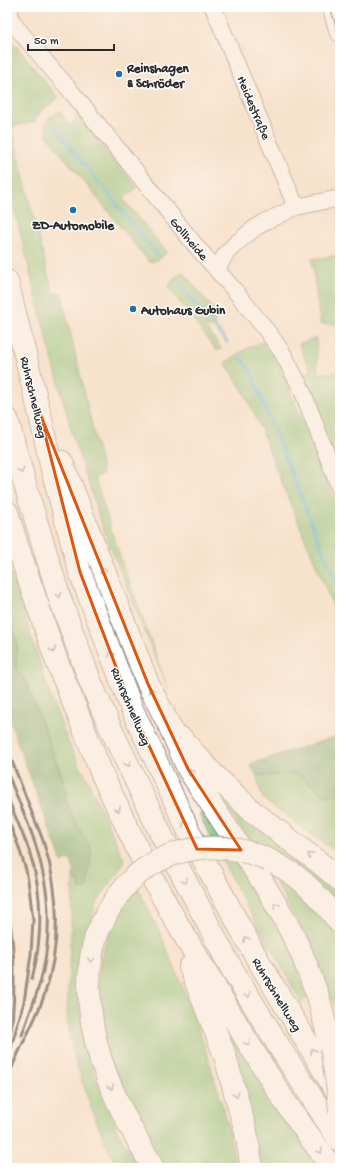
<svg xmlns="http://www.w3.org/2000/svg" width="347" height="1175" font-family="'Gochi Hand',sans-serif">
	<rect width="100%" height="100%" fill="#fff"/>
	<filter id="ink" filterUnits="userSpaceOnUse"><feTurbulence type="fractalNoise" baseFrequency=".025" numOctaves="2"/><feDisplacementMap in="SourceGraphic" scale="8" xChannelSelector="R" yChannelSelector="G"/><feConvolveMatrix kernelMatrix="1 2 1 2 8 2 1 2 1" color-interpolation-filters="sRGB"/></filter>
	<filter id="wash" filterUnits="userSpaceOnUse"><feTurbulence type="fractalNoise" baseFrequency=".012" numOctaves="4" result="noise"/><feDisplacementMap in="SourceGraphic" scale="16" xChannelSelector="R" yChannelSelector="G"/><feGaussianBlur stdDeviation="0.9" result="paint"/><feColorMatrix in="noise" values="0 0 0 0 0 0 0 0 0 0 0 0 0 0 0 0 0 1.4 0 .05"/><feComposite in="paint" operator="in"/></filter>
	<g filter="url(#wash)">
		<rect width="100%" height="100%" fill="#f7e2cc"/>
		<path fill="#87c57b" stroke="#597853" d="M7,35l51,62c-3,6 -9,8 -15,12 -4,4 -6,8 -9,13l-23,5 42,167 8,-2 42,181 -8,5 21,67 52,144 -65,-161 -30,-91 -30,-113 -36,-144z
			M60,111l10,15 5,-5 2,-8 60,74 -14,12 44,53 -9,8 -9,2 -102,-126 -2,-12 4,-6z
			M340,255v69h-20l-8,-65z
			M183,272l36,44 -5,4 2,5 -3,3 -5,-2 -2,3 11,13 4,7 -2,1h-3l-48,-63 6,-9z
			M316,338l2,36 22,-2v99l-38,-96 9,-5 -12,-24v-2z
			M265,341l13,20 62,152v110c-21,-52 -43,-103 -64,-154 -13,-36 -28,-76 -51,-106l24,-16z
			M7,561l44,137 18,46 20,39 36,79 -30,43 -14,60 -2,38 8,52 30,75 22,38h-22l-8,-17 -18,-43 -14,-42 -7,-26 -3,-26 6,-134h4l15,-30 -10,-15 -17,-36 2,-9 -41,-109 -10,-12 1,-29 -7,-23 -3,-1z
			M297,774l30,23 13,-3v61l-77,-56 -7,-23z
			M223,802l12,5 105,82v33l-23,-16 23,34v85l-5,-17 -15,-44 -51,-94z
			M203,812l64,95 21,36 19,55 -6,4 -67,-119 -35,-69z
			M137,886l24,49 36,87 29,95 10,51h-74l-38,-71 -21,-53 -6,-44 3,-41 15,-46z
			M221,1012l100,156h-60z"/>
		<path fill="#6daa6b" stroke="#4c6a4b" d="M7,616l3,1 7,23 -1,29 10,12 41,109 -2,9 17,36 10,15 -5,38 -7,2 -3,-10h-4v-7l2,-1 -5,-13 -8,4 -55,-149z
			M340,735v59l-12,3 -31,-23 -41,2 -6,-12z"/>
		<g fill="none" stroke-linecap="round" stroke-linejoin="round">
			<path stroke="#4bb2ca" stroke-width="3.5" d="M53,125l106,132
				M175,279l52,63
				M241,358l10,14 89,221"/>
		</g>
	</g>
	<g filter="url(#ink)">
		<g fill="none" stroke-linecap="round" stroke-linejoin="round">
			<g stroke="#91867c" stroke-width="18">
				<path id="minor" d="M11,7l-2,3 2,9 5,8 58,68 122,151 40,46 31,39 15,21 20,38 38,99
					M213,7l83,200
					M217,270l8,-15 9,-10 21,-17 10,-6 31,-15 44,-9"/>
			</g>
			<g stroke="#91867c" stroke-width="23">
				<path id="major" d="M333,7l7,24"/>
			</g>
			<g stroke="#91867c" stroke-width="24">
				<path id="highway" d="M7,281l32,130 13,58 28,103 52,137 60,129 63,117 83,139
					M7,419l19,69 33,108 31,85 21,48 51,107 67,128 51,84 60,93
					M62,462l86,222 21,41 19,44 74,112 22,37 17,34 17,44 13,51
					M7,512l9,30 41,120 45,112 43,91 33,60 69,116 38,61 47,66
					M181,738l32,36 39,37 69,53 19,16
					M269,860c8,4 16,9 24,14 18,13 34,32 47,49
					M102,923c-10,18 -12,39 -13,59 -1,72 30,125 64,186
					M190,967l34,86 22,79 6,36"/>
			</g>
			<use href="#minor" stroke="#fff" stroke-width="16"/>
			<use href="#major" stroke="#fff" stroke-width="21"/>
			<use href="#highway" stroke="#fff" stroke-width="22"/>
			<path stroke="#2b2b2b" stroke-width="1" d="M330,7l10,32"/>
			<path stroke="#2b2b2b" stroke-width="3" d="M7,748c8,22 17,43 25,65 4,10 9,21 12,31 16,49 17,103 0,152 -10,29 -27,55 -37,84
				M7,772c12,31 28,63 35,97 8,33 8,69 1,102 -5,22 -14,43 -21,64
				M7,796c7,18 15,36 22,54 14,43 14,86 3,129
				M7,817l11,28 8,25 3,17 4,33 -2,34 -7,48 -17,59
				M7,908c6,24 7,48 7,73 0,17 -1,34 -3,50"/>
			<g stroke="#91867c" stroke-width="24" stroke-linecap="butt">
				<path id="highway-bridge" d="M102,923c7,-15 16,-29 27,-41 38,-37 92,-44 140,-22
					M331,1047l7,43 2,22"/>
			</g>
			<use href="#highway-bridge" stroke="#fff" stroke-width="22"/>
		</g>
		<defs><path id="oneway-chevron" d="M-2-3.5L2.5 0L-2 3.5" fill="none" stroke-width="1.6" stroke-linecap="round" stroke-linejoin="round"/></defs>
		<g stroke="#a0a0a0">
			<use href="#oneway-chevron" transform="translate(21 471) rotate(75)"/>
			<use href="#oneway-chevron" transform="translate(103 570) rotate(-111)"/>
			<use href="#oneway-chevron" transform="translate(59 595) rotate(72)"/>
			<use href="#oneway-chevron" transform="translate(53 650) rotate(72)"/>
			<use href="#oneway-chevron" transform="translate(111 654) rotate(-111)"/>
			<use href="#oneway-chevron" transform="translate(151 690) rotate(-118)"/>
			<use href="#oneway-chevron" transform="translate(128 764) rotate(65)"/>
			<use href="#oneway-chevron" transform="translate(191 772) rotate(-122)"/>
			<use href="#oneway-chevron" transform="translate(118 809) rotate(65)"/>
			<use href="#oneway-chevron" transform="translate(185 824) rotate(-115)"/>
			<use href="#oneway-chevron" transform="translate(310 855) rotate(-143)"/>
			<use href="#oneway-chevron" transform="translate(185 881) rotate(62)"/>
			<use href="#oneway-chevron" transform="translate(276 905) rotate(-121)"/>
			<use href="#oneway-chevron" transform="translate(246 939) rotate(-118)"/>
			<use href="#oneway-chevron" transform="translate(91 960) rotate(98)"/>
			<use href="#oneway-chevron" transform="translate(248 995) rotate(59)"/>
			<use href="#oneway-chevron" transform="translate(248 1043) rotate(58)"/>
			<use href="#oneway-chevron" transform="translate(313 1051) rotate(-121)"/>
			<use href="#oneway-chevron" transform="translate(111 1087) rotate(66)"/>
			<use href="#oneway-chevron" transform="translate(236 1095) rotate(75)"/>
			<use href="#oneway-chevron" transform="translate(320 1151) rotate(55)"/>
		</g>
	</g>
	<path d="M0 0H347V1175H0ZM39,411l109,273 40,85 53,81 -44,-1 -65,-140 -52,-137z" fill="#f7e2cc" fill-opacity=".55" fill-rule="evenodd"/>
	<path fill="none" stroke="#df570e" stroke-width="3" stroke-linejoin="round" d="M39,411l109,273 40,85 53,81 -44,-1 -65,-140 -52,-137z"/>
	<g fill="#1f6fb2" stroke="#fff" stroke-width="1.5">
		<circle cx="119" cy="74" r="4"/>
		<circle cx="73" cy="210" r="4"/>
		<circle cx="133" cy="309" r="4"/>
	</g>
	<g text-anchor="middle" stroke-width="3" stroke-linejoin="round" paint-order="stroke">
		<g font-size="13" font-weight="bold" fill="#2b2b2b" stroke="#fff" text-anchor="start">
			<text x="127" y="72">Reinshagen<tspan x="127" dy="15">&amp; Schröder</tspan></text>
			<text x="73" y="229" text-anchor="middle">ZD-Automobile</text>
			<text x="141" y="314">Autohaus Gubin</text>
		</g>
		<g font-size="13" fill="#2b2b2b" stroke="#fff">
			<text transform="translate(255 107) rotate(67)" y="5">Heidestraße</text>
			<text transform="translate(190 238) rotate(50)" y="5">Gollheide</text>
			<text transform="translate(35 397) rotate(77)" y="5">Ruhrschnellweg</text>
			<text transform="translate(132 706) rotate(67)" y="5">Ruhrschnellweg</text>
			<text transform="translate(278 994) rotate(59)" y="5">Ruhrschnellweg</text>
		</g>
	</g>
	<rect width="347" height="1175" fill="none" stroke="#fff" stroke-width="24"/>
	<path d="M28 44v6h86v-6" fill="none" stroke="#2b2b2b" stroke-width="2"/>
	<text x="34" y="44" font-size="12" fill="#2b2b2b" stroke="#ffffff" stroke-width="3" paint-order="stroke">50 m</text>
</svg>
